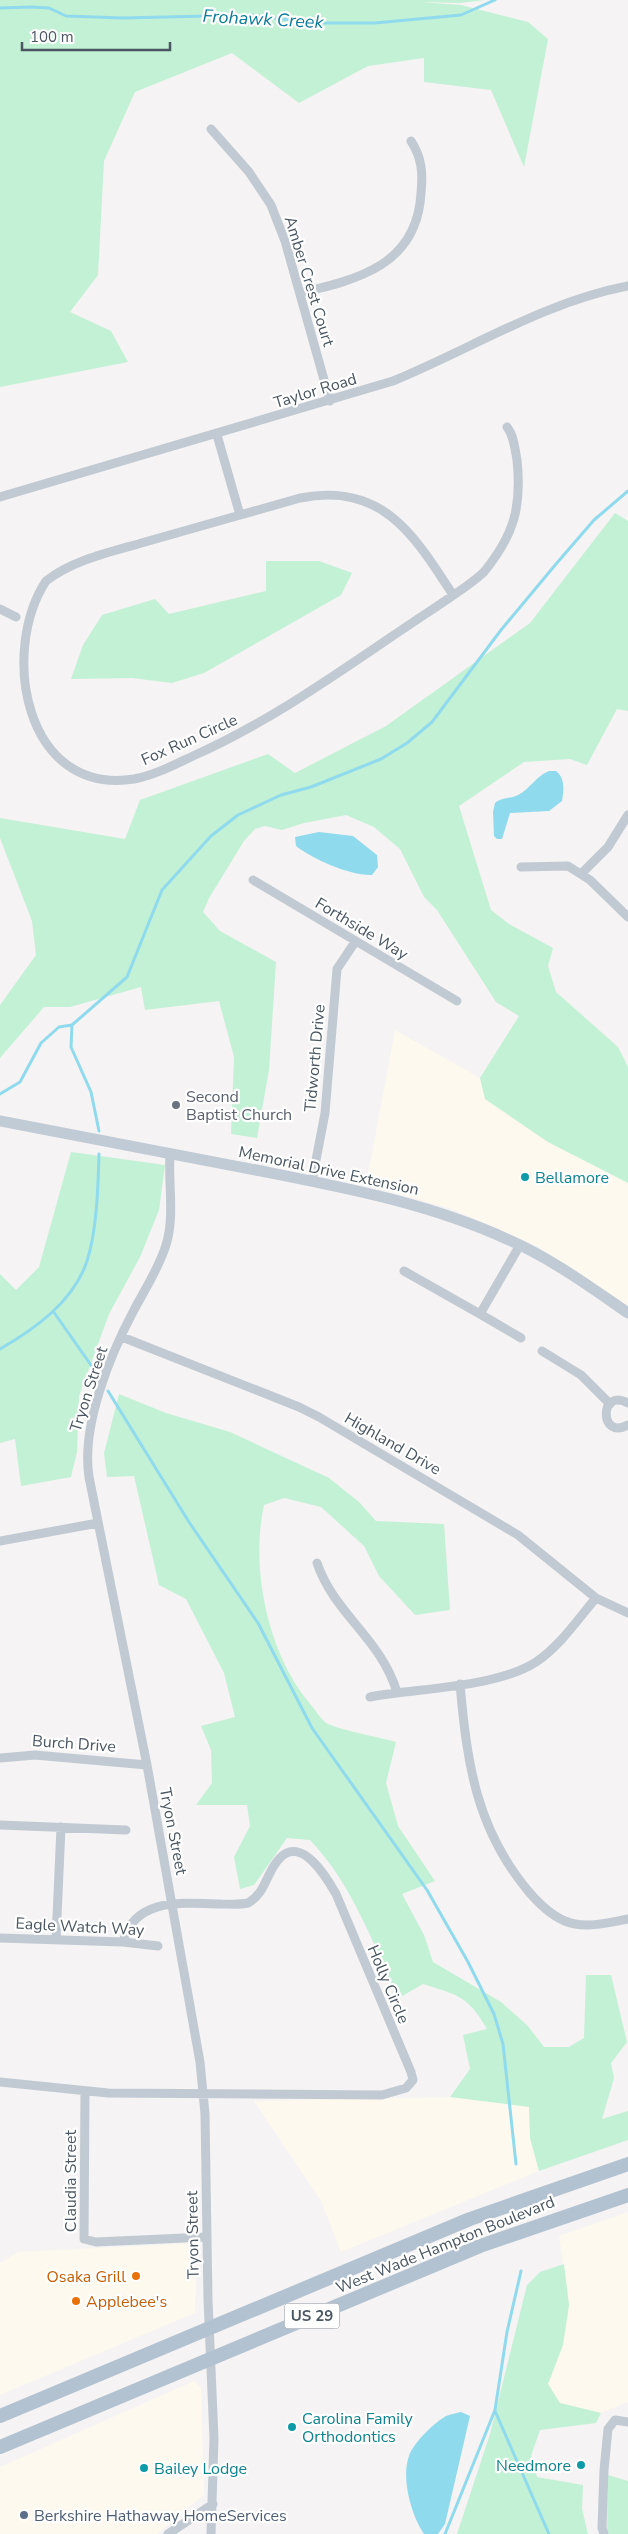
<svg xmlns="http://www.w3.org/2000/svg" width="628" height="2534" font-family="'Nunito Sans',sans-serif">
	<rect width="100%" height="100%" fill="#f5f3f3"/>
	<path fill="#fdf9ef" d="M395,1030l85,48 5,21 63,43 80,41v124l-89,-60 -87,-38 -86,-24z
		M450,2097l80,9v32l9,33 -198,81 -20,-51 -67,-100z
		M628,2212v190l-27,11 -41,-10 -12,-19 15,-39 6,-40 -10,-69z
		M197,2243l-2,70 -195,82v-132l18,-11z
		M194,2381l7,6 3,108 -47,39h-157v-67z"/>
	<path fill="#c3f1d5" d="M0,0h485l-25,3 -40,-1 41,3 67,17 20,17 -24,128 -33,-77 -67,-8v-24l-56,8 -69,37 -67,-50 -97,39 -31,69 -6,114 -28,37 41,19 17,31 -128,25z
		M615,513l13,8v190l-11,-2 -30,56 -17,-6 -46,3 -65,44 32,104 18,14 44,24 -5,18 8,26 62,55 10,20v116l-80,-41 -63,-43 -5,-21 39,-62 -23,-14 -59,-92 -13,-13 -24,-48 -26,-22 -28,-12 -42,8 -22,7 -17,-4 -10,3 -11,12 -35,57 -6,14 17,19 56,31 -7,108 -12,68 -26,-4 3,-77 -15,-56 -74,9 -4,-23 -71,20h-26l-44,51v-53l36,-50 -4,-34 -32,-83v-20l125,21 15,-39 128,-46 27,19 91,-47 144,-103z
		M266,561h53l33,12 -11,22 -137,78 -32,10 -40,-5 -61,1 12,-34 19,-30 53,-16 14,15 97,-23z
		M71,1152l94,13 -6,45 -19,47 -31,57 -30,82 -2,56 -6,25 -50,9 -6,-47 -15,4v-169l16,16 23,-23z
		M119,1394l47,19 64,19 99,46 30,24 17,19 68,3 6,86 -35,5 -36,-39 -15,-30 -43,-39 -37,-9 -20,7c-14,64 4,150 47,200 4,5 10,14 15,18 13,7 53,14 70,19l-10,41 12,43 37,55 -33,13 22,41 9,27 68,40 26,23 17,22h25l15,-9 2,-63h25l16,67 -16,21 3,15 -12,41 26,-8v29l-89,31 -9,-33 -1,-31 -79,-10 20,-28 -7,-34 24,-6c-19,-33 -29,-34 -64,-45l-26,15c-23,-55 -45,-115 -87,-159l-23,-2 -33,47 -14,4 -6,-32 16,-31 -3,-21h-51l16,-22 -1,-33 -10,-24 34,-9 -11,-44 -38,-74 -27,-14 -25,-109 -27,1 -3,-24z
		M564,2264l5,41 -6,40 -15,39 12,19 41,10 -5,10 -56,7 -9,26 6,21 46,8 -1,24 6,25h-131l33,-100 37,-149 13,-13z
		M608,2475l20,6v53h-19l-2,-3z"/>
	<path fill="#90daee" d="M549,771h7c9,7 8,18 6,30l-13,10 -39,2 -8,26h-5l-3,-3 -1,-24 2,-9c8,-6 15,-4 23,-8 12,-6 18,-19 31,-24z
		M319,832l34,4 24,19 1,12 -6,8c-21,1 -60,-16 -76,-29l-1,-9z
		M461,2412l9,4 -25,108 -7,10h-14c-13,-19 -23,-56 -15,-78 5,-14 25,-33 37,-40 5,-2 11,-3 15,-4z"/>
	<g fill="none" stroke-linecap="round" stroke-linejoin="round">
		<path stroke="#90daee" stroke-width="3" d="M0,8l31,-1 18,1 17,8 57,2 126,-3 66,8h60l86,-8 34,-15
			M72,1025l-1,22 20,45 8,39
			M0,1094l20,-12 21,-39 18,-16 13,-2 55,-48 35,-87 49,-54 27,-21 43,-20 30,-8 70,-28 26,-16 25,-21 69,-92 55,-66 38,-44 34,-29
			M53,1311l40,57
			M0,1349c35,-20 74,-48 87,-88 10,-31 11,-74 12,-107
			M108,1391l81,131 69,101 54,105 115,162 41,72 26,52 9,30 13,120
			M495,2411l54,123
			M445,2534l50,-124 12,-78 14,-61"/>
		<path stroke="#c1cad2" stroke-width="9" d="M211,129l38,43 22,33 14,36 45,160
			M300,293c59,-14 117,-28 121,-100 2,-20 1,-35 -10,-52
			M217,435l23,80
			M0,497l393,-116c78,-32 151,-79 235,-95
			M453,595c-39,-60 -70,-113 -153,-97 -49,14 -99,28 -148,42 -36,11 -76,18 -106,41 -46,70 -22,215 88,198 21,-4 40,-14 59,-23 86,-38 162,-96 240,-147 17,-12 36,-23 51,-37 30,-37 38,-65 33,-112 -2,-11 -3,-24 -10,-33
			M0,609l16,8
			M521,867l47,-1 22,14 38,37
			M582,873l26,-26 20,-32
			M253,880l204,121
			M170,1154c-2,30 5,62 -4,91 -7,23 -21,44 -32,65 -24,45 -53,116 -45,167l58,288 53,297 5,52 3,186 6,138 -3,96
			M312,1181l13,-68 12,-144 18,-27
			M404,1271l76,43 40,-69
			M480,1314l41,24
			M122,1337l177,70 20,10 199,118 78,63 32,15
			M542,1351l39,24 29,29
			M628,1403c-29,-16 -29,38 0,22
			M0,1541l98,-18
			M317,1563c18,52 63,74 80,129
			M460,1684c7,79 16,145 69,208 12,14 28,29 46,32 18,3 36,-2 53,-5
			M370,1697c47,-9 126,-9 166,-35 24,-16 42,-43 60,-64
			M0,1758l35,-3 112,10
			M0,1825l126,5
			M0,1938l123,4 35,4
			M56,1939l5,-112
			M0,2082l108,11 274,2 24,-7 7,-8 -2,-8 -75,-178c-9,-16 -35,-60 -57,-35 -13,14 -13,34 -31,44 -9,2 -18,1 -27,1 -38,-1 -86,-7 -98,38
			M85,2091l-1,148 12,3 110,-5
			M168,2534l45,-30
			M604,2534l-2,-6 2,-58 4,-41 7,-9 13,2"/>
		<path stroke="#c1cbd6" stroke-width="11" d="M0,1121c85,16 170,33 256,49 86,17 173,33 253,70 43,19 81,47 119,73"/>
		<path stroke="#b3c2d1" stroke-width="14" d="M0,2416l470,-197 158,-55
			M0,2447l480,-201 148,-51"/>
	</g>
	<circle fill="#6b7280" stroke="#fff" stroke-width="2" cx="176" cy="1105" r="5"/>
	<g fill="#0f9aa8" stroke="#fff" stroke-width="2">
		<circle cx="525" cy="1177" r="5"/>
		<circle cx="292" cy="2427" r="5"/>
		<circle cx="581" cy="2465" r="5"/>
		<circle cx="144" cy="2468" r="5"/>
	</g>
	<g fill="#e8710a" stroke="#fff" stroke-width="2">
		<circle cx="136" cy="2276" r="5"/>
		<circle cx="76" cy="2301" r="5"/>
	</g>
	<circle fill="#5c6f8a" stroke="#fff" stroke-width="2" cx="24" cy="2515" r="5"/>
	<g text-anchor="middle" stroke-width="4.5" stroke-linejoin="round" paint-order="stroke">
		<rect fill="#fff" stroke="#808990" stroke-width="1" x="284.5" y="2303.5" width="55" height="25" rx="4"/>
		<g font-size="15" font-weight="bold" fill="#4a5661">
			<text x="312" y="2321">US 29</text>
		</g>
		<g font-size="16" fill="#4a5661" stroke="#fff">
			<text transform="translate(310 281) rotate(73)" y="6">Amber Crest Court</text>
			<text transform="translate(315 390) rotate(-17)" y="6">Taylor Road</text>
			<text transform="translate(189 739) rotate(-24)" y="6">Fox Run Circle</text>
			<text transform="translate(362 928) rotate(31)" y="6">Forthside Way</text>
			<text transform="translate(314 1058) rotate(-85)" y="6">Tidworth Drive</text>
			<text transform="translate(329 1170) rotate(12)" y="6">Memorial Drive Extension</text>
			<text transform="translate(88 1389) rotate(-72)" y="6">Tryon Street</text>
			<text transform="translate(393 1443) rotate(30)" y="6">Highland Drive</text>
			<text transform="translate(74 1743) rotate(4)" y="6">Burch Drive</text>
			<text transform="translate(174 1831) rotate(79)" y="6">Tryon Street</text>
			<text transform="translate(80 1926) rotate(3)" y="6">Eagle Watch Way</text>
			<text transform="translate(389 1984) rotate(67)" y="6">Holly Circle</text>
			<text transform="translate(70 2181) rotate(-90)" y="6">Claudia Street</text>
			<text transform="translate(192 2235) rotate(-91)" y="6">Tryon Street</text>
			<text transform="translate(445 2244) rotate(-22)" y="6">West Wade Hampton Boulevard</text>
		</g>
		<g font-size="16" fill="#5b616d" stroke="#fff" text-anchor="start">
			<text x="186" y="1102">Second<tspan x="186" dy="18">Baptist Church</tspan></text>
		</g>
		<g font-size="16" fill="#0d838f" stroke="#fff" text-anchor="start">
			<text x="535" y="1183">Bellamore</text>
			<text x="302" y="2424">Carolina Family<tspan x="302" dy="18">Orthodontics</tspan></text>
			<text x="571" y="2471" text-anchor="end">Needmore</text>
			<text x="154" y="2474">Bailey Lodge</text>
		</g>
		<g font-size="16" fill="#c56008" stroke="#fff" text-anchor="end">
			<text x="126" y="2282">Osaka Grill</text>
			<text x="86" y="2307" text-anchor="start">Applebee's</text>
		</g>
		<g font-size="16" fill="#4e5e75" stroke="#fff" text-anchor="start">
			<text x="34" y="2521">Berkshire Hathaway HomeServices</text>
		</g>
		<g font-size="18" font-style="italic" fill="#0c7c9b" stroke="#fff">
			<text transform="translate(263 19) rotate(3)" y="6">Frohawk Creek</text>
		</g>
	</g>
	<path d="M22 42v8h148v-8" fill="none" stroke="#4a5661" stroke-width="2.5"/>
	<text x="30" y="42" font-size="15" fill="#4a5661" stroke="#ffffff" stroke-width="4" paint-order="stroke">100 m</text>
</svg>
